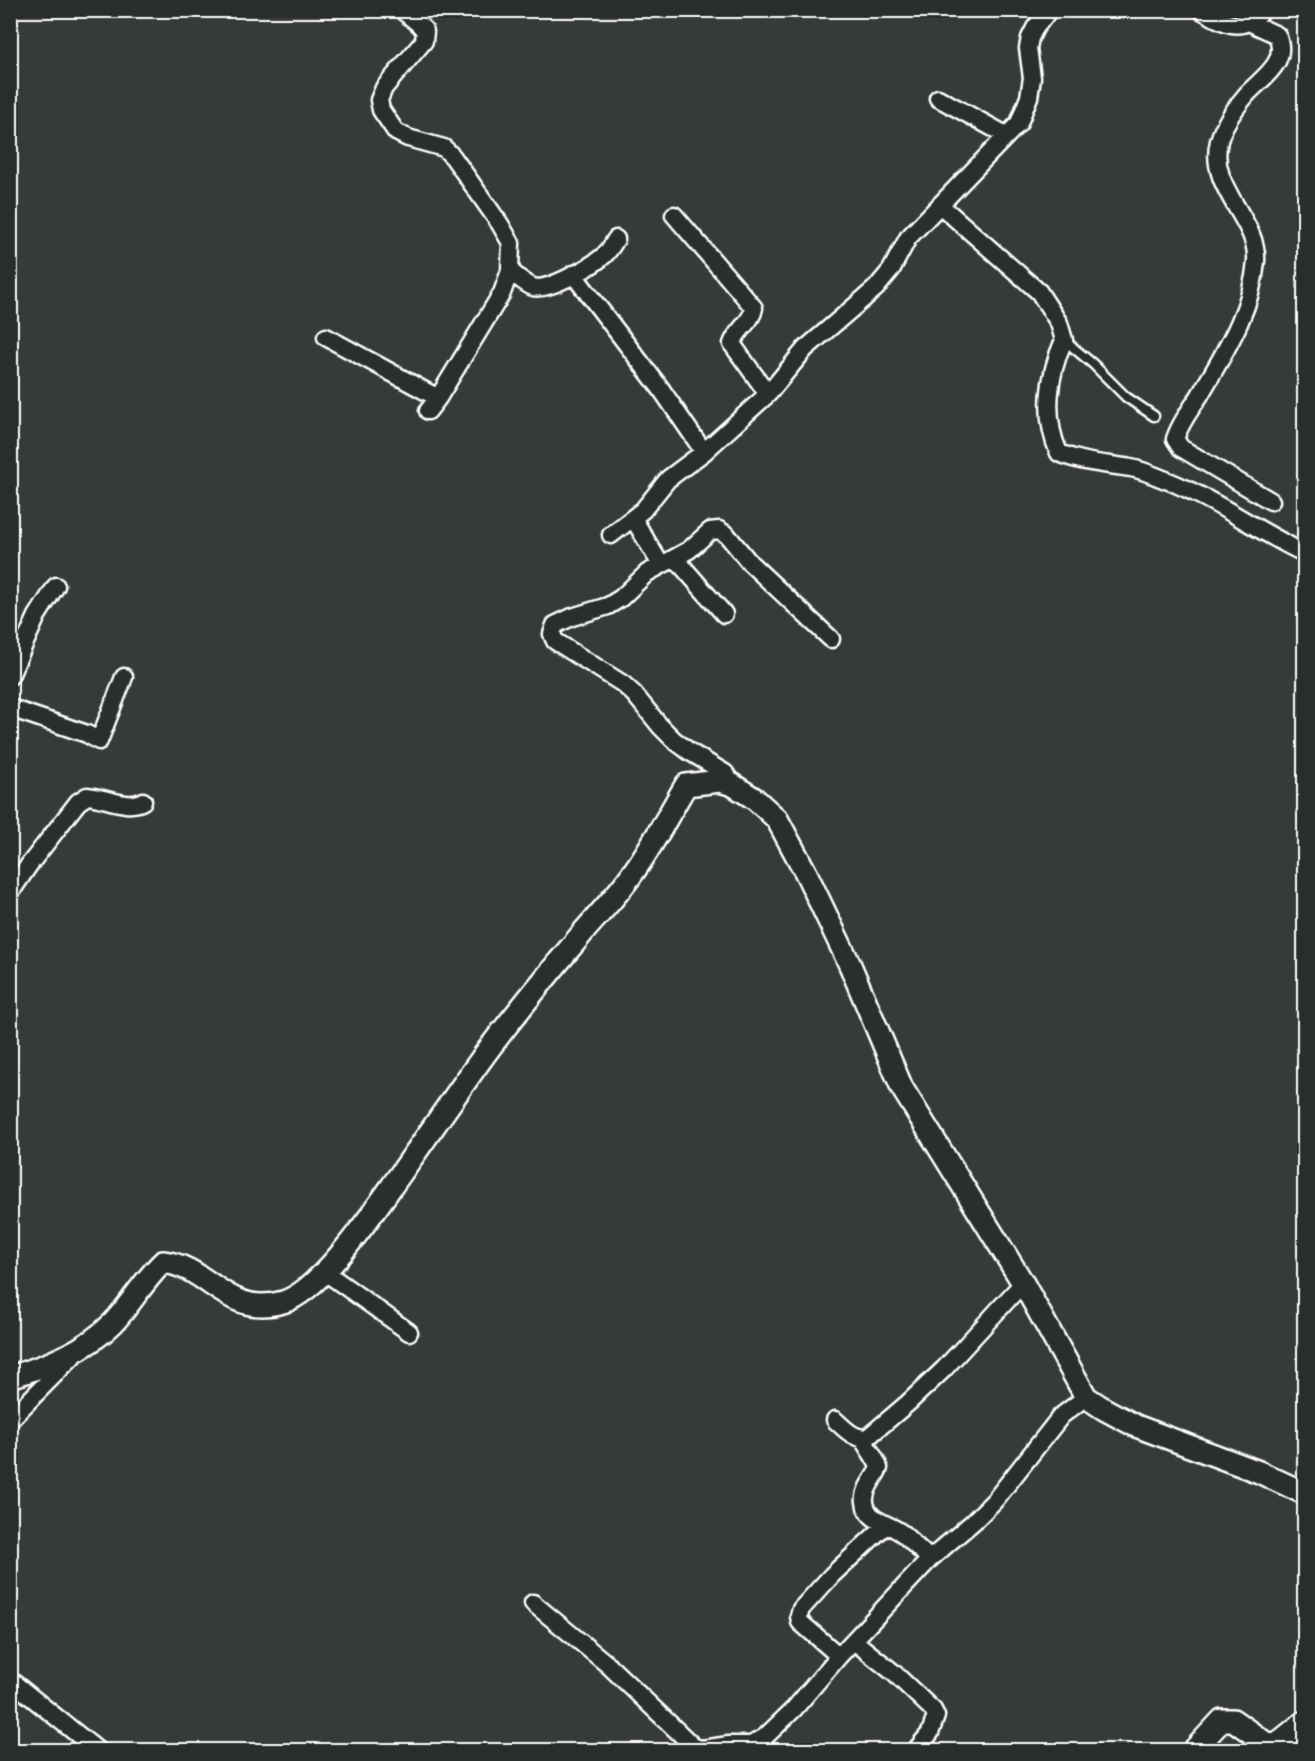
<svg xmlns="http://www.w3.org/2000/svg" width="1315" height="1761" font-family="Itim,sans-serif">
	<rect width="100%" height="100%" fill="#373a3b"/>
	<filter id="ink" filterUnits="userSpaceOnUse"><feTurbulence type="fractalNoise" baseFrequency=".0167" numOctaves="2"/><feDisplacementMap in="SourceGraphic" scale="12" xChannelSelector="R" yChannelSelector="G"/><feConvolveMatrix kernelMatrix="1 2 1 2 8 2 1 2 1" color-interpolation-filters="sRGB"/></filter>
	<g filter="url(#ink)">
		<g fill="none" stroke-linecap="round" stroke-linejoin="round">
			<g stroke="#fff" stroke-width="13">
				<path id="service" d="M1064,340l29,24 33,33 28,19"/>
			</g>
			<g stroke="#fff" stroke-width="21">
				<path id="minor" d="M402,10l17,14 6,7 -1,10 -40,47 -5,12 2,10 15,22 12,6 36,10 9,9 47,67 11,19 -1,28 -8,22 -64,105 -10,13
					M1201,10c25,14 41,24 62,0
					M1251,23l26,12c12,27 -13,41 -30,59 -11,13 -24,31 -28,47 -12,47 40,79 37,120 -4,50 -32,92 -56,134 -9,14 -20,28 -25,44l6,9 90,53
					M938,98l68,37
					M940,205l99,87 20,31 5,17c-16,36 -21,77 -5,113 24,10 47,11 72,15 12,2 24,8 35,12 49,19 91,51 138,73
					M674,215l80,93c-2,14 -18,22 -22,36l36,50
					M510,271c7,5 15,13 23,16 14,5 57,-20 68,-29 7,-5 11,-12 15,-19
					M573,274l88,115 43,63
					M326,337l112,61
					M633,518l28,47
					M611,535l32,-25 25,-31 36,-27 64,-58 37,-45 71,-61 15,-18 17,-32 111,-115 10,-26 3,-19 -4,-30 2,-10 5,-10 14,-18
					M675,558l49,56
					M10,676l27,-60 19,-30
					M10,708l77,26 12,7 25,-64
					M733,785l-8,-12 -35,-21 -16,-12 -14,-14 -26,-32 -11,-10 -68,-43 -3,-7 3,-9 17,-8 36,-11 13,-8 26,-25 42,-23 21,-19 9,-1 8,5 23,28 81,76
					M10,893l19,-28 49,-63 9,-6c17,1 41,14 56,5
					M325,1272l84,60
					M10,1420l63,-64
					M835,1420c9,8 20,21 33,17l40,-34 36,-34 79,-86
					M863,1439c4,9 15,22 16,29 -4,10 -16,21 -14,34 2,20 25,21 38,32 9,8 18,17 27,25
					M533,1603l74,61 87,83 8,2 27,-4h22l14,-8 29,-28 45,-53 91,-97 43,-37 22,-22 66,-84 25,-19
					M854,1641l40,32 39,37 3,6 -6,17 -14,17
					M839,1656l-39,-34 -1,-6 2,-7 31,-34 54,-50
					M10,1680l87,70"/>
			</g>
			<g stroke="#fff" stroke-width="26">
				<path id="tertiary" d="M10,1377c37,-11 75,-26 103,-54 18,-19 31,-43 50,-61 47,5 63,56 120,40 38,-11 93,-94 116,-126 29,-41 57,-82 86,-122 32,-43 66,-83 100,-124 16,-18 33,-36 47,-56 20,-27 36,-59 54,-89l34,-4 13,4 22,14 22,20 29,54 44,92 52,123 121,195 63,114 18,12 32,17 123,46 45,21
					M1194,1750l28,-30h11l34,24 11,-1 26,-21"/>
			</g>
			<use href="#service" stroke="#2a2d2e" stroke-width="8"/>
			<use href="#minor" stroke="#2a2d2e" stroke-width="16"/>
			<use href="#tertiary" stroke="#2a2d2e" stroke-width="21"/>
		</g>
	</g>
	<rect width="1315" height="1761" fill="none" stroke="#2a2d2e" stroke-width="36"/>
	<rect x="18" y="18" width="1279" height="1725" fill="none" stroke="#fff" stroke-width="2" filter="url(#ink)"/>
</svg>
